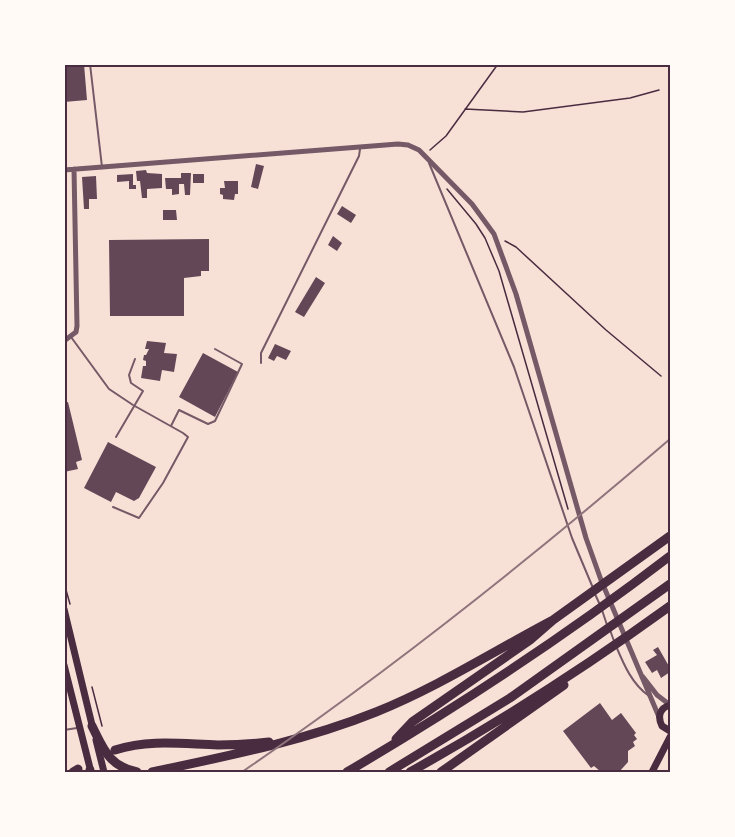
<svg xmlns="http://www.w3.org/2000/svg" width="735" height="837" font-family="Poppins,sans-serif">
	<rect width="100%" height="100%" fill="#f7e1d7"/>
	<path fill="#644757" d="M64,64h20l3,36 -23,2z
		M256,164l8,2 -6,23 -7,-2z
		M146,170l1,3 15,1v14l-15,1v9h-5l-2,-17h-3l-1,-10z
		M181,173h10l-1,22h-5l-1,-11h-5v10l-7,1v-6h-6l-1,-11h16z
		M133,174v11h3v4h-7v-8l-12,1v-7z
		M193,174h11v9h-11z
		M96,176l1,23h-8v10h-5l-2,-32z
		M224,181h14v13h-3l-1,6 -11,-1v-4l-3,-1v-6h5z
		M342,206l14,9 -5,8 -14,-9z
		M163,210h13l1,10h-14z
		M333,236l9,7 -5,8 -9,-6z
		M209,239v32h-8v5l-17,2v38h-74l-1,-76z
		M316,277l9,6 -21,34 -9,-5z
		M147,341l19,2 -2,10 13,1 -3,18 -12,-2 -2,11 -19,-3 2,-12h3v-5l-3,-1 1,-5h2l3,-6h-4z
		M275,344l16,7 -5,9 -9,-4 -3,5 -6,-3z
		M203,353l35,19 -23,45 -36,-20z
		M68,402l14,58 -6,2 2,7 -14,3v-69z
		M108,442l48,25 -17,31 -5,3 -18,-9 -5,10 -27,-14z
		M658,647l12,21v4l-9,6 -4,-8 -5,3 -7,-11 12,-7 -4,-5z
		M600,703l12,17 9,-7 15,20 -2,2 3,4 -4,3 2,4 -7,5v11l-9,10h-18l-7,-6 -3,2 -28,-37z"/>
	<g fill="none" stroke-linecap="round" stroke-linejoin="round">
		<path stroke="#4a2c40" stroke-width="1.5" d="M465,109l58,3 107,-14 29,-8
			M430,150l16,-14 52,-72
			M447,189l29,35 9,14 14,33 69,238
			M505,241l11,6 90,83 55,46
			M64,583l6,21
			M92,687l10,39"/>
		<path stroke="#755966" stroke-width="2" d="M90,64l12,103
			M429,163l85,204 58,171 21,50
			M71,337l38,52 24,16 50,28 5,4 -25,46 -24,35 -26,-11
			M261,363v-10l98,-197 1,-7
			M171,426l8,-16 29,14 7,-3 27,-57 -27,-15
			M116,437l27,-46 -12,-8 -2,-8 6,-16
			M595,594l5,11
			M602,610l5,15
			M610,630l4,11
			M616,646c8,19 16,38 33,50
			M64,730l13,-2"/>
		<path stroke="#755966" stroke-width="5" d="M64,170l334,-26 10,1 11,5 53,54 22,30 22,60 70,244 15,42 58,137
			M64,341l12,-9 1,-6 -3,-157
			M643,677l14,18 13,10"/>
		<path stroke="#4a2c40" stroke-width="7" d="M64,609l29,120
			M64,665l27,107
			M670,705c-10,3 -13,11 -8,21l8,5
			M96,740l8,32
			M652,772l18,-35"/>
		<path stroke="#4a2c40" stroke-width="9" d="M92,726c12,24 17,40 45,46
			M396,739l16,-17 118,-82 23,-20 117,-84
			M115,750c35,-11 67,-6 103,-5 17,0 34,-1 51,-3
			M73,772l5,-3
			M90,772v-2
			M152,772c76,-16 152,-31 224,-60 62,-25 118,-61 177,-92
			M347,772c112,-66 220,-137 323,-216
			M389,772l121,-74 160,-114
			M410,772c90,-50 177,-106 260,-166
			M441,772l123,-87"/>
		<path stroke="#8f747c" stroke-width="2" d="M242,772c149,-102 291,-215 428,-333"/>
	</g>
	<rect width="735" height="837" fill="none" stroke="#fffaf5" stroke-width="132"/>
	<rect x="66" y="66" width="603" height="705" fill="none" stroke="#4a2c40" stroke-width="2"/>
</svg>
